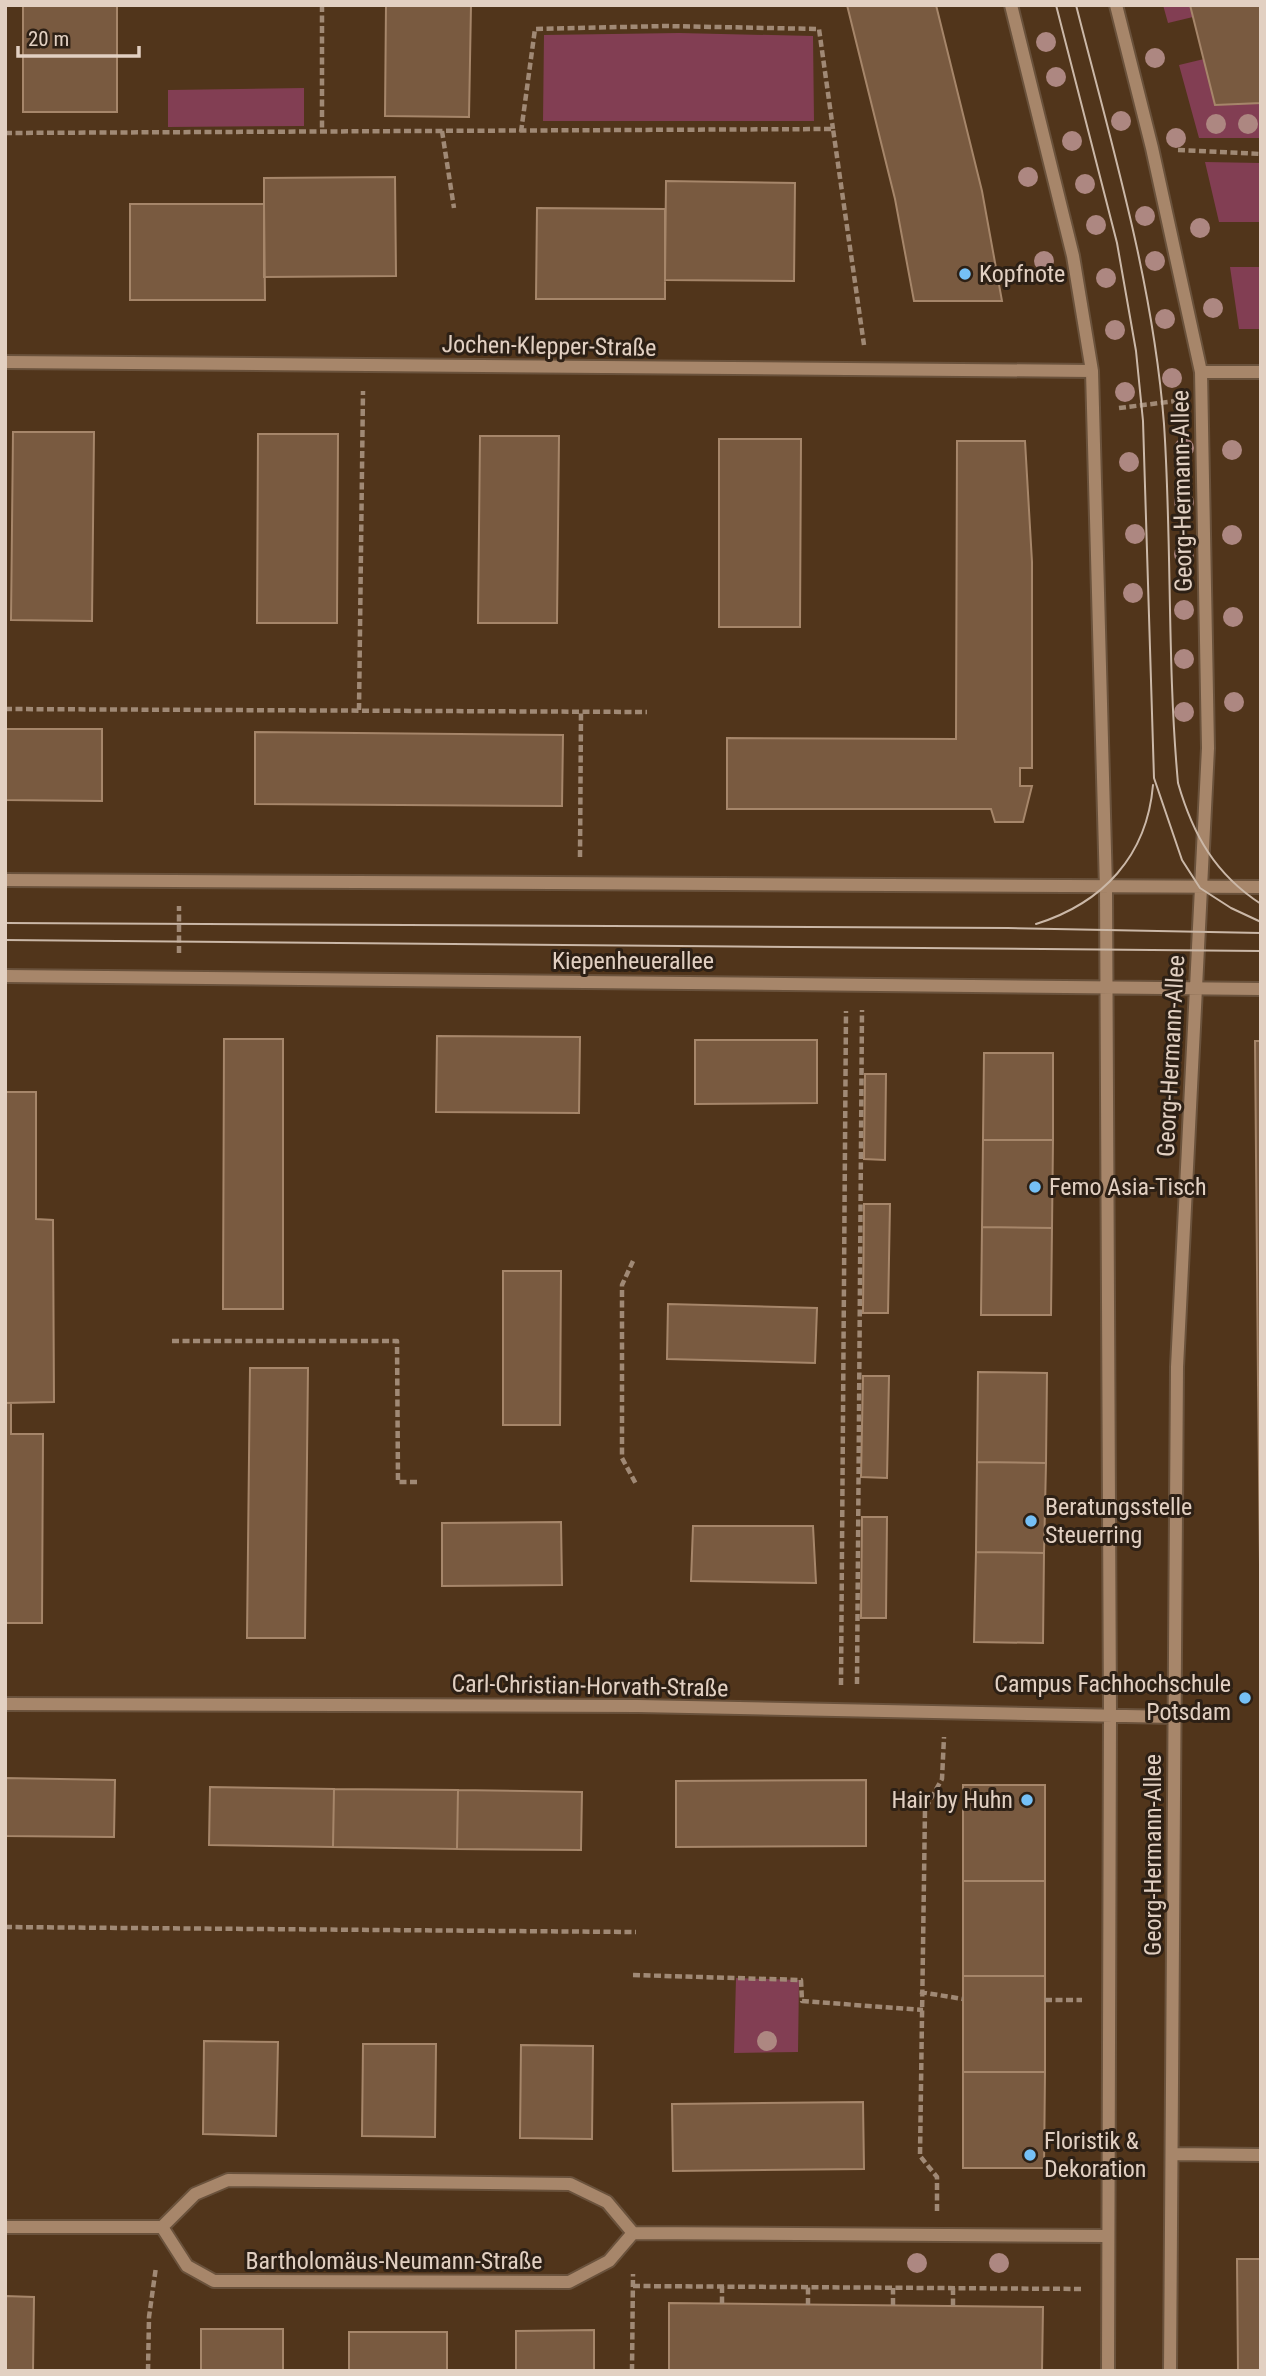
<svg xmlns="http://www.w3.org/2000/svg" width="1266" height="2376" font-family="'Roboto Condensed',sans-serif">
	<rect width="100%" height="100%" fill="#51351b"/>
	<path fill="#823e53" d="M1163,5h27l3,12 -25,6z
		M679,33l134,3 1,85h-271l1,-86z
		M1204,59l12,46 45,-2v35h-62l-20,-73z
		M304,88v38l-136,1v-37z
		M1205,162l56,1v59h-42z
		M1230,267h31v62h-22z
		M736,1978l63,2 -1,72 -64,1z"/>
	<path fill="#795a40" stroke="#a6866a" stroke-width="2" d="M23,5h94v107h-94z
		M386,5h85l-2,112 -84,-1z
		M847,5h89l46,186 20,110h-88l-19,-102z
		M1190,5h71v98l-46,2z
		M395,177l1,99 -132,1v-99z
		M666,181l129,2 -1,98 -129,-1z
		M130,204h134l1,96h-135z
		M537,208l128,1v90h-129z
		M13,432h81l-2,189 -81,-1z
		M258,434h80l-1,189h-80z
		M480,436h79l-2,187h-79z
		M719,439h82l-1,188h-81z
		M957,441h68l7,121v206h-12v18h12l-9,36h-28l-4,-13h-264v-71l229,1z
		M5,729h97v72l-97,-1z
		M255,732l308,3 -1,71 -307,-2z
		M437,1036l143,1 -1,76 -143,-1z
		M224,1039h59v270h-60z
		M695,1040h122v63l-122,1z
		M1255,1041h6v615l-3,-273z
		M984,1053h69v87h-70z
		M865,1074h21l-1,86 -21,-1z
		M5,1092h31v127l17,1 1,182 -49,1z
		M983,1140h70l-1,88 -70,-1z
		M864,1204h26l-2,109h-25z
		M982,1227l70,1 -1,87h-70z
		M503,1271h58l-1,154h-57z
		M668,1304l149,4 -2,55 -148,-4z
		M250,1368h58l-3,270h-58z
		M978,1372l69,1 -1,90 -69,-1z
		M863,1376h26l-2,102 -26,-1z
		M5,1403h6v31h32l-1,189h-37z
		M977,1462l69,1 -2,90 -68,-1z
		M862,1517h25l-1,101h-25z
		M561,1522l1,63 -120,1v-63z
		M693,1526h120l3,57 -125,-2z
		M976,1552l68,1 -1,90 -69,-1z
		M5,1778l110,2 -1,57 -109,-1z
		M866,1780v66l-190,1v-66z
		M963,1785h82v96h-82z
		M210,1787l124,2 -1,58 -124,-2z
		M334,1789l124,1 -1,59 -124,-2z
		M458,1790l124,2 -1,58 -124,-1z
		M963,1881h82v95h-82z
		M963,1976h82v96h-82z
		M204,2041l74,1 -2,94 -73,-2z
		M363,2044h73l-1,93 -73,-1z
		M521,2045l72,1 -1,93 -72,-1z
		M963,2072h82l-1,96h-81z
		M863,2102l1,67 -191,2 -1,-67z
		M1237,2259h24v112h-23z
		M5,2296l29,1 -1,74h-28z
		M669,2303l374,4 -1,64h-373z
		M201,2329h82v42h-82z
		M594,2330v41h-78v-40z
		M349,2332h98v39h-98z"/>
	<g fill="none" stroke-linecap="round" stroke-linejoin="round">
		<g stroke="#6a523c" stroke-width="16">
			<path id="minor" d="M1011,5l62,251 19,115 14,517 4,827 -2,656
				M1116,5l36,143 49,224 7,376 -31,619 -7,1004
				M5,362l1087,9
				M1201,372h60
				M5,880l1256,7
				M5,976l1256,13
				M5,1704l633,2 536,11
				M1173,2154l88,1
				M5,2227h157l33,-33 33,-14 342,4 37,18 26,31 475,3
				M162,2227l25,39 27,15 355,1 40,-21 24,-28"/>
		</g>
		<path stroke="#a08975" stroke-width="4.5" stroke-dasharray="7 3.5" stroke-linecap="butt" d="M322,5v124
			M442,131l12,77
			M521,132l14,-103 130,-3 154,3 14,100
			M5,133l828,-4 31,216
			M1178,150l83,4
			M1119,408l57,-7
			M5,709l642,3
			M359,710l4,-319
			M580,857l1,-146
			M179,953v-47
			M633,1261l-11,24v173l14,26
			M172,1341h225l1,141h20
			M857,1684l5,-674
			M841,1685l5,-674
			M5,1927l631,5
			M633,1975l168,5 1,21 121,9
			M920,1992l43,7
			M1045,2000h37
			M937,2211v-34l-17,-21 5,-347 17,-30 2,-42
			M633,2286l450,3
			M722,2286v18
			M953,2288v18
			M808,2305v-18
			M893,2305v-17
			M148,2371l1,-54 7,-50
			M632,2371l1,-97"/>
		<use href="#minor" stroke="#a7866a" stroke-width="12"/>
		<path stroke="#cbb8a8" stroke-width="2" d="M1056,5l61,238 19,108 7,70 11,357 28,82 18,28 31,20 30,14
			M1076,5c35,138 77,276 88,419 8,119 3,240 14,359 15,52 37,91 83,121
			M5,923l1003,5 253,5
			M1036,924c67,-21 111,-68 117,-139
			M5,940l1256,11"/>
	</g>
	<g fill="#ad8781">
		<circle cx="1046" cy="42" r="10"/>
		<circle cx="1155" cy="58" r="10"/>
		<circle cx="1056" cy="77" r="10"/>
		<circle cx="1121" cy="121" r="10"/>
		<circle cx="1216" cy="124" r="10"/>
		<circle cx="1248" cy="124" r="10"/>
		<circle cx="1176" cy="138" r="10"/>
		<circle cx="1072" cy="141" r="10"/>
		<circle cx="1028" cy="177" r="10"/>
		<circle cx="1085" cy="184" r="10"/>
		<circle cx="1145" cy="216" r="10"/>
		<circle cx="1096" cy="225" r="10"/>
		<circle cx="1200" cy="228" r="10"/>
		<circle cx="1044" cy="261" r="10"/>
		<circle cx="1155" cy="261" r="10"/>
		<circle cx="1106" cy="278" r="10"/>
		<circle cx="1213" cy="308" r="10"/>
		<circle cx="1165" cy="319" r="10"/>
		<circle cx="1115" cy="330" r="10"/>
		<circle cx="1172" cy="378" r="10"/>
		<circle cx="1125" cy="392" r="10"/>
		<circle cx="1184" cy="448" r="10"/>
		<circle cx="1232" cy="450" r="10"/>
		<circle cx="1129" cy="462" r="10"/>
		<circle cx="1184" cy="502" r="10"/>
		<circle cx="1135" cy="534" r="10"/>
		<circle cx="1232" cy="535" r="10"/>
		<circle cx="1184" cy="554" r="10"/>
		<circle cx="1133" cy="593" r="10"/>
		<circle cx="1184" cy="610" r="10"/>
		<circle cx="1233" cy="617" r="10"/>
		<circle cx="1184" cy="659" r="10"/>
		<circle cx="1234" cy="702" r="10"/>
		<circle cx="1184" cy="712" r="10"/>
		<circle cx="767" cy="2041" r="10"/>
		<circle cx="917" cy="2263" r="10"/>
		<circle cx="999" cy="2263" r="10"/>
	</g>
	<g fill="#75c0f6" stroke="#2d2015" stroke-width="2.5">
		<circle cx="965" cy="274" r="7"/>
		<circle cx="1035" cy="1187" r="7"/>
		<circle cx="1031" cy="1521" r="7"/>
		<circle cx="1245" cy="1698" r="7"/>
		<circle cx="1027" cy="1800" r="7"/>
		<circle cx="1030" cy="2155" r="7"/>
	</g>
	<g text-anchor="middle" stroke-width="6" stroke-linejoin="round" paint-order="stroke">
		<g font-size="24" fill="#e2d0c2" stroke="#2d2015" text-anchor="start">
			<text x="979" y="282">Kopfnote</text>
			<text x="1049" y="1195">Femo Asia-Tisch</text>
			<text x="1045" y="1515">Beratungsstelle<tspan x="1045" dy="28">Steuerring</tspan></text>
			<text x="1231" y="1692" text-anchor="end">Campus Fachhochschule<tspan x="1231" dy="28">Potsdam</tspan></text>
			<text x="1013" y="1808" text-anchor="end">Hair by Huhn</text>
			<text x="1044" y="2149">Floristik &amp;<tspan x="1044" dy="28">Dekoration</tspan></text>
		</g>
		<g font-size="24" fill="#e2d0c2" stroke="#2d2015">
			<text transform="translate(549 346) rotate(1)" y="8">Jochen-Klepper-Straße</text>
			<text transform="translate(1182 491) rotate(-91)" y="8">Georg-Hermann-Allee</text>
			<text x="633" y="969">Kiepenheuerallee</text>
			<text transform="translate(1171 1056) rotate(-87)" y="8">Georg-Hermann-Allee</text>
			<text transform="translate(590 1686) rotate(1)" y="8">Carl-Christian-Horvath-Straße</text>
			<text transform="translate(1153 1855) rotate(-90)" y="8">Georg-Hermann-Allee</text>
			<text x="394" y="2269">Bartholomäus-Neumann-Straße</text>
		</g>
	</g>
	<rect width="1266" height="2376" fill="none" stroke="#e2d0c2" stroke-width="14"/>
	<path d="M18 46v10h121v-10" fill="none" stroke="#e2d0c2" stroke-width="3.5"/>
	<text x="28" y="46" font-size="21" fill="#e2d0c2" stroke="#2d2015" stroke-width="5" paint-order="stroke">20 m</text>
</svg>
